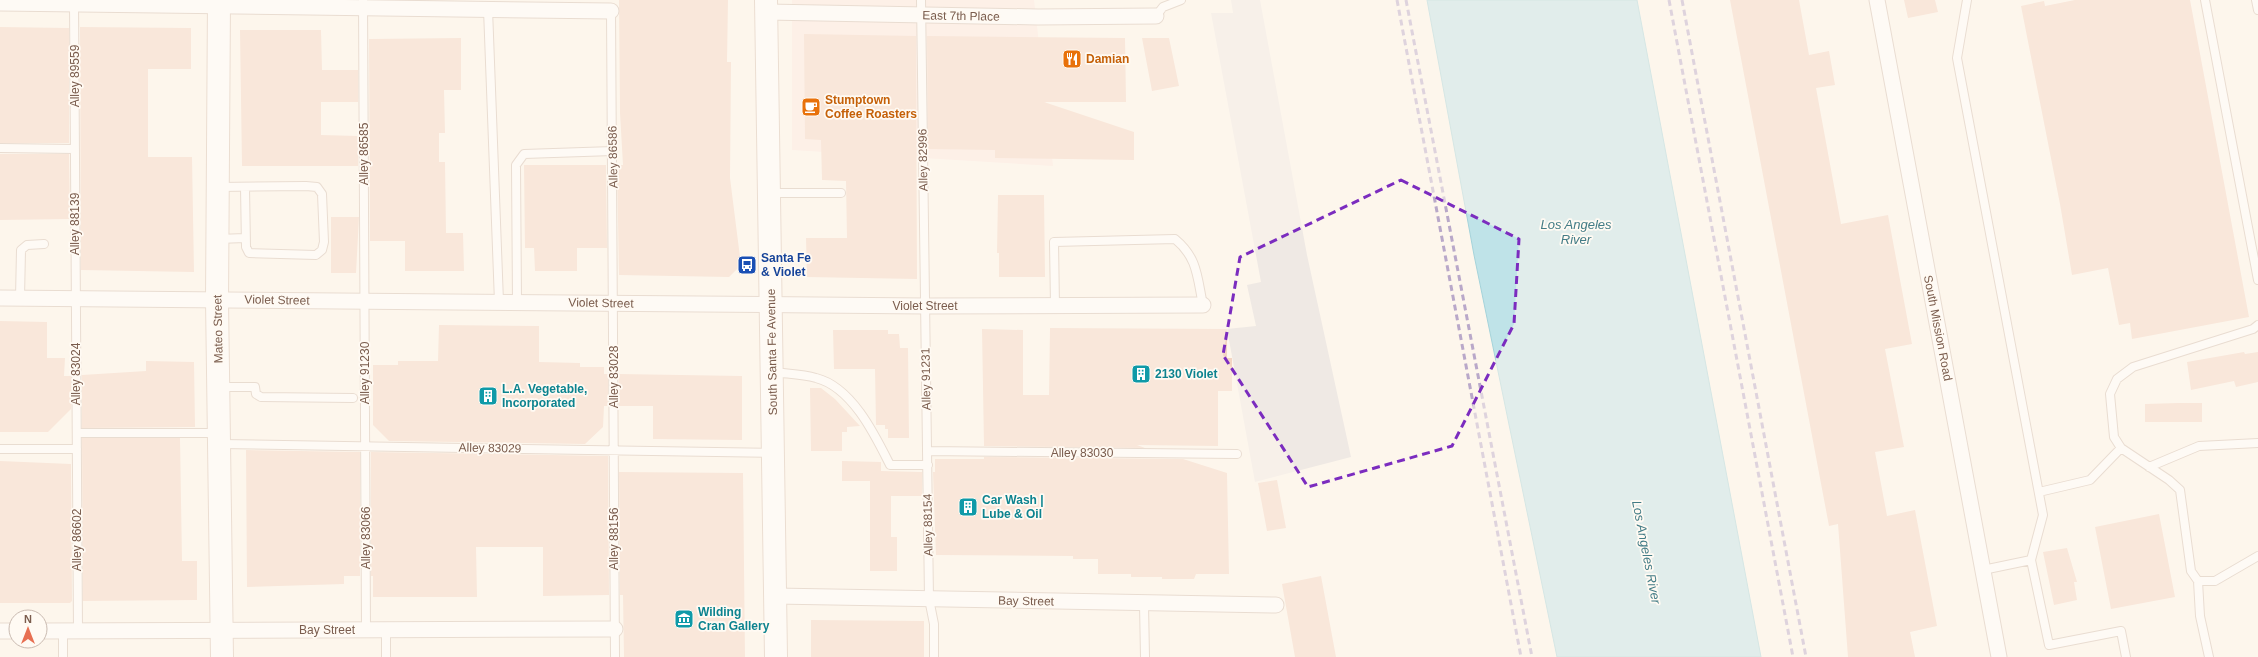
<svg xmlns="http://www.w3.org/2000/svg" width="2258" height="657" font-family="Helvetica,sans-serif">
	<rect width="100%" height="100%" fill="#fdf6ec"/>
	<path fill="#fde8e0" d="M792,0h242l19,166 -261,-16z"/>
	<path fill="#efe9e4" d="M1231,0h29l47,255 44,202 -96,25 -28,-153 29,-3 -9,-41 14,-3 -50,-269h22z"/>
	<path fill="#bfe3e8" stroke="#a5d3da" d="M1427,0h210l124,657h-204l-83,-402z"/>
	<path fill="#f3d5c3" d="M619,0h109l-1,62h4l-1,116 11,87 -12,12 -110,-2 -2,-110h6l-3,-52z
		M1730,0h69l10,55 20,-4 6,34 -19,3 25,136 47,-9 24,129 -27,5 19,98 -29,5 12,64 28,-6 22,116 -27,6 5,25h-67l-10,-133 -9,2z
		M1904,0h31l3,12 -30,6z
		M2075,0h115l59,317 -117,22 -2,-16 -11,2 -11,-57 -36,7 -12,-71 -39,-198 23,-5 1,5z
		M0,27l69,1v115h-69z
		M80,27l111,1v41h-43v88h44l2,115 -113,-2z
		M240,30h81l1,40h36v32h-37v33l37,1v30h-116z
		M804,34l112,2 1,243 -110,-2 -1,-39h41l-1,-57 -24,-1 -1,-40 -16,-1z
		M927,36l198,2 1,64h-82l90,30v28l-139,-2v-8l-67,-1z
		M461,38v52h-17l1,43h-6v29h6l1,71h17l1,38h-59v-30h-35l-1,-202z
		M1142,38h27l10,48 -27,5z
		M0,154h69l1,65 -70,1z
		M524,165h82l1,83h-30v23h-42l-1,-23h-9z
		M998,195h46l1,82h-46v-24h-2z
		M331,217h28l-3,56h-25z
		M0,321l47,1v36h18l-1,18h7v33l-23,23h-48z
		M439,325l100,1v36l41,1v4h24v7h4v32h-4l-1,21 -18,17 -196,-3 -16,-16v-60h25v-4h40z
		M1050,328l177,1v29h5v33h-14v55l-81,-1 8,3 -161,-2 -2,-117 41,1v65h26z
		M833,330h55v4h11l1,14h8l1,90h-21v-9h-3v-4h-9l-1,-56h-41z
		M2244,352l1,2 13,-2v30l-22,5 -2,-6 -43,9 -4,-28z
		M146,361l48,1 1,65 -113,1v-53l64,-4z
		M619,374l123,2v64l-89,-1v-33h-34z
		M810,388h11l14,11 25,27 -13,1v5h-5v19h-31z
		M2178,403h24v19h-57v-18z
		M82,438h98l2,123h15v39l-114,1z
		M246,450l114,2v124h-16v8l-97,3z
		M371,452l237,4 1,139 -66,1v-49h-67l1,50h-104v-21h-2z
		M984,457l199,2 44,14 2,101h-33l-2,5h-32v-2h-31v-3h-33v-15h-25v-3l-137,-1 -3,-83h2v-13h49z
		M0,461l71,3 1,137 -2,2h-70z
		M842,461l39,1v9l41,1v24h-31v41h6v34h-27v-90h-28z
		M619,472l124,1 2,184h-121l-1,-62h-3z
		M1277,480l9,48 -19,3 -9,-48z
		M2159,514l16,83 -64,12 -16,-82z
		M2067,548l10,34h-3l3,18 -23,5 -11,-53z
		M1321,576l15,81h-41l-13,-73z
		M811,620l113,1v36h-113z"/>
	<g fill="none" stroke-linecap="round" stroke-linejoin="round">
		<g stroke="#d1beb0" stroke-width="10">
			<path id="lane" d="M363,0l3,629
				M921,0l8,599 5,25v33
				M1967,0l-10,58 86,457 -12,45 18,85 72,-14 5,26
				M2205,0l53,280
				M2256,0l2,10
				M74,2l4,629
				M488,9l11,293
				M611,11l4,646
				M1156,16l7,-9 18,-7
				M0,148l75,1
				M218,187l88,-1 11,1 5,7 2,48 -2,8 -6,5 -67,-2 -3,-6 -1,-60
				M770,193h71
				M218,239l27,-1
				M20,298l1,-48 6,-5 17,-1
				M517,302l-1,-137 8,-11 89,-3
				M1055,306l-1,-64 121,-3c23,19 22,38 28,66
				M2258,325l-5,4 -120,38 -16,12 -7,15 4,43 7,11 48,32 11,10 11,81 7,10h17l43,-25
				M773,372c14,2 29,2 43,6 36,9 59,57 74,87h38
				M219,387h36l1,7 5,3 92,1
				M77,433h141
				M220,444l553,9
				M0,449h77
				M927,451l310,3
				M2149,467l50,-21 59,-3
				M2039,492l51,-12 31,-32
				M1983,570l48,-10
				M2198,581l2,35 9,41
				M1144,604l1,53
				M386,629v28
				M63,657v-26"/>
		</g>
		<g stroke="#d1beb0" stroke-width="17">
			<path id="street" d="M1877,0l122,657
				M0,3l611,8
				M767,12l271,5 118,-1
				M0,298l925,8 278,-1
				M775,596l501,9
				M0,631h16
				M40,631l575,-2"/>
		</g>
		<g stroke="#d6c0b0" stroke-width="24">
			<path id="secondary" d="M219,0l-2,300 5,357
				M766,0l10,657"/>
		</g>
		<use href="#lane" stroke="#fff" stroke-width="8"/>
		<use href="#street" stroke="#fff" stroke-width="15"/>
		<use href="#secondary" stroke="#fff" stroke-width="22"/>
		<path stroke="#b9a8c9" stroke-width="3" stroke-dasharray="6 4" stroke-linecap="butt" d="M1397,0l124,657
			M1406,0l126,657
			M1669,0l124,657
			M1682,0l124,657"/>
	</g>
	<path d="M0 0H2258V657H0ZM1401,180l118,59 -5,85 -62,122 -144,41 -85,-132 17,-98z" fill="#fdf6ec" fill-opacity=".55" fill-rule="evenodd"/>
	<path fill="none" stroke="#7b2cbf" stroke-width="3" stroke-dasharray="8 5" stroke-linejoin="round" d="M1401,180l118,59 -5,85 -62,122 -144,41 -85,-132 17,-98z"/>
	<defs>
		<g id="restaurant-square" transform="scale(1)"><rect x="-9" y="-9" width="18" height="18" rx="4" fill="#e8710a" stroke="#fffaf3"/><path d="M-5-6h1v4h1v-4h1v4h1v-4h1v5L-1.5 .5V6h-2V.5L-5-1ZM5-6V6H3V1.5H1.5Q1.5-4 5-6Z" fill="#fff"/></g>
		<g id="cafe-square" transform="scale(1)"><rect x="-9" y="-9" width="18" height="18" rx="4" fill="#e8710a" stroke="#fffaf3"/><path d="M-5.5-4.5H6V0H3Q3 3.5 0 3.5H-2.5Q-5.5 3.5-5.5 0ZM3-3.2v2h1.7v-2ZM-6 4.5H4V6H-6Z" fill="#fff"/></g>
		<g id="bus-square" transform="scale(1)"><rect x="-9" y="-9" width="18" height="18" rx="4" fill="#1a4fb4" stroke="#fffaf3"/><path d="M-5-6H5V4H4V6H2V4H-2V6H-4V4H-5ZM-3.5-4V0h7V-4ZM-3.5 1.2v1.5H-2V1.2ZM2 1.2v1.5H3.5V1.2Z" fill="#fff"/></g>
		<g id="building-square" transform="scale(1)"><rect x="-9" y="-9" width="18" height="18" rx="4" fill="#0f9aa8" stroke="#fffaf3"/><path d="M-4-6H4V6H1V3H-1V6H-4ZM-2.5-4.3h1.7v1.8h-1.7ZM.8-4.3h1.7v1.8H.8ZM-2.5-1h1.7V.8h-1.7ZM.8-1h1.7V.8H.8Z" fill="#fff"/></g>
		<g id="museum-square" transform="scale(1)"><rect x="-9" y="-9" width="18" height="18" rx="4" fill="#0f9aa8" stroke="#fffaf3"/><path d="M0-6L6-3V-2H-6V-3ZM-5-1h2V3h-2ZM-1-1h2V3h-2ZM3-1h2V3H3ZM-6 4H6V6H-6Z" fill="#fff"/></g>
	</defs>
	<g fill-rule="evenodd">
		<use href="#restaurant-square" x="1072" y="59"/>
		<use href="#cafe-square" x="811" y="107"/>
		<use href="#bus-square" x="747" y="265"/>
		<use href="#building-square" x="1141" y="374"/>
		<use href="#building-square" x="488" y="396"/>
		<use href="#building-square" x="968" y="507"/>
		<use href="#museum-square" x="684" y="619"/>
	</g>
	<g text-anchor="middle" stroke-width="3.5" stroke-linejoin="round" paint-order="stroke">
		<g font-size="12" fill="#7a5c4d" stroke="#fffaf3">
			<text transform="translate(961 16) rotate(1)" y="4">East 7th Place</text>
			<text transform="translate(75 76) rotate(-90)" y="4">Alley 89559</text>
			<text transform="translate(364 154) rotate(-90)" y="4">Alley 86585</text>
			<text transform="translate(613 157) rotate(-91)" y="4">Alley 86586</text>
			<text transform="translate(923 160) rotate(-91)" y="4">Alley 82996</text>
			<text transform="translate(75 224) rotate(-90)" y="4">Alley 88139</text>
			<text transform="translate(277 300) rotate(1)" y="4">Violet Street</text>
			<text transform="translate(601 303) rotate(1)" y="4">Violet Street</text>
			<text x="925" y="310">Violet Street</text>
			<text transform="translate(1938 328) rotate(79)" y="4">South Mission Road</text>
			<text transform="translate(218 329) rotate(-91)" y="4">Mateo Street</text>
			<text transform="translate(772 352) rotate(-91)" y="4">South Santa Fe Avenue</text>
			<text transform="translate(365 373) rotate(-90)" y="4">Alley 91230</text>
			<text transform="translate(76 374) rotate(-90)" y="4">Alley 83024</text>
			<text transform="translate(614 377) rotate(-90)" y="4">Alley 83028</text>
			<text transform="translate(926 379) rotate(-91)" y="4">Alley 91231</text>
			<text transform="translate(490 448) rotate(1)" y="4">Alley 83029</text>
			<text x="1082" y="457">Alley 83030</text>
			<text transform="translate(928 525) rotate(-91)" y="4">Alley 88154</text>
			<text transform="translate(366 538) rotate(-90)" y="4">Alley 83066</text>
			<text transform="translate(614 539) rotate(-90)" y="4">Alley 88156</text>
			<text transform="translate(77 540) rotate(-90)" y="4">Alley 86602</text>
			<text transform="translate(1026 601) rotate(1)" y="4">Bay Street</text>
			<text x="327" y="634">Bay Street</text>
		</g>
		<g font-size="12" font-weight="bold" fill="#c56008" stroke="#fffaf3" text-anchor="start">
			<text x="1086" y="63">Damian</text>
			<text x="825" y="104">Stumptown<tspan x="825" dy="14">Coffee Roasters</tspan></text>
		</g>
		<g font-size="12" font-weight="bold" fill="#164399" stroke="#fffaf3" text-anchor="start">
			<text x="761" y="262">Santa Fe<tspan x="761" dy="14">&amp; Violet</tspan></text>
		</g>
		<g font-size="12" font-weight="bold" fill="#0d838f" stroke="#fffaf3" text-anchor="start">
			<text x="1155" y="378">2130 Violet</text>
			<text x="502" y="393">L.A. Vegetable,<tspan x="502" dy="14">Incorporated</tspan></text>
			<text x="982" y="504">Car Wash |<tspan x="982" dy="14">Lube &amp; Oil</tspan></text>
			<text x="698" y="616">Wilding<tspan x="698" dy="14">Cran Gallery</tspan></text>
		</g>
		<g font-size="13" font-style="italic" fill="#437c86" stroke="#fffaf3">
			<text x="1576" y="229">Los Angeles<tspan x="1576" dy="15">River</tspan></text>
			<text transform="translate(1647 552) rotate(79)" y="5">Los Angeles River</text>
		</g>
	</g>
	<g transform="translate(28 629)"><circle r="19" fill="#fffaf3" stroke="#cabbb1"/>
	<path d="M0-3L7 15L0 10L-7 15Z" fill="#e76f51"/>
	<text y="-6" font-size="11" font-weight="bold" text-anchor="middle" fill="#7a5c4d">N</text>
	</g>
</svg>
